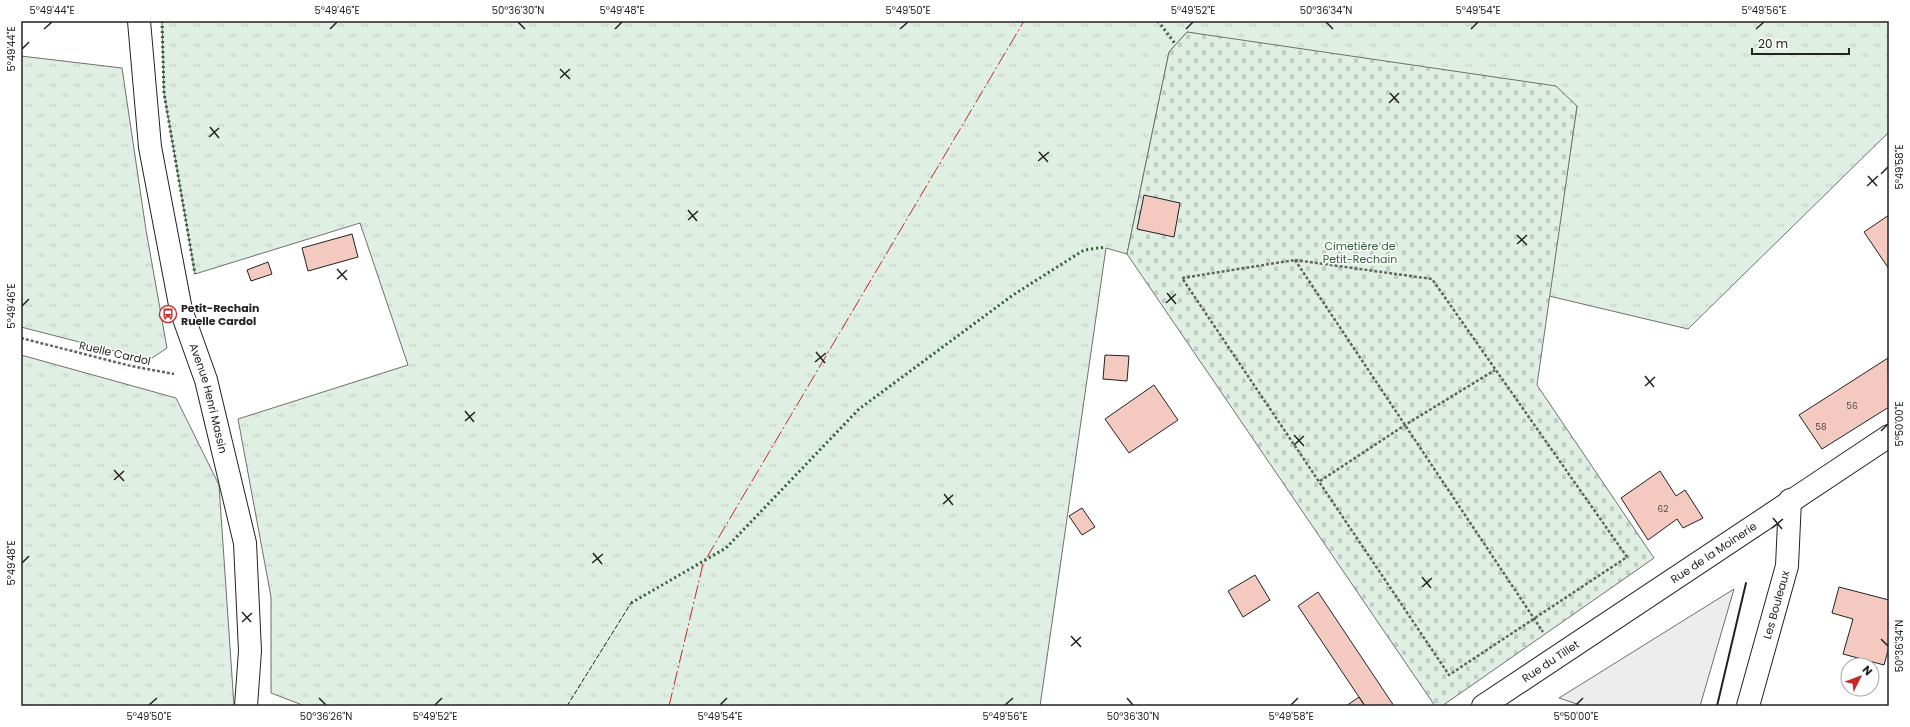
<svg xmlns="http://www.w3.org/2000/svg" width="1910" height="727" font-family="Poppins,sans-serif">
	<defs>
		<pattern id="grass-tufts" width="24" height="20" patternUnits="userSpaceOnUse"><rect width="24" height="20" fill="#e0efe3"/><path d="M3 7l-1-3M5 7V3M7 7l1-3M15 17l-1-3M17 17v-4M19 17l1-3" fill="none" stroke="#c0cdc2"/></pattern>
		<pattern id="cemetery-stones" width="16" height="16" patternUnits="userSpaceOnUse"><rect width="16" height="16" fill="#e0efe3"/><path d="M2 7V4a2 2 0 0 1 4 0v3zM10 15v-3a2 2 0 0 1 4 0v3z" fill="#c0cdc2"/></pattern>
	</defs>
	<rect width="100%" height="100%" fill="#fff"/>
	<path fill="url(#grass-tufts)" stroke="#6f6f6f" d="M162,21h1727v111l-201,197 -139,-33 28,-190 -390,-74 -18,20 -42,202 -21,-6 -66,458h-735l-34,-13v-96l-33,-178 170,-54 -48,-142 -165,51 -31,-181z
		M21,56l101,12 24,162 21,118 -18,12 -128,-33z
		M21,355l155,43 43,87 15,221h-213z"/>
	<path fill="url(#cemetery-stones)" stroke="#6f6f6f" d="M1187,32l369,54 21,20 -40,279 117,173 -212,148h-7l-308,-452 42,-202z"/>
	<path fill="#ededed" stroke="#6f6f6f" d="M1734,589l-34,117h-117l-24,-8z"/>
	<path fill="#f3c9c0" stroke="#222" d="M1144,195l36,8 -6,34 -37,-8z
		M1889,215v54l-25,-37z
		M352,234l6,23 -50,14 -6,-23z
		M268,262l4,12 -21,7 -4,-11z
		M1105,355l24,1 -2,25 -24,-2z
		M1888,358l1,49 -67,42 -23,-34z
		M1154,385l24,35 -49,33 -24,-34z
		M1660,471l16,25 9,-6 18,28 -20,10 -6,-9 -29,21 -27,-42z
		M1082,508l13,19 -13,8 -13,-19z
		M1255,575l15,25 -27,17 -15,-26z
		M1839,587l50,13v47l-5,18 -41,-11 10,-35 -21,-6z
		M1318,592l76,114h-29l-67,-100z
		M1359,697l6,9h-19z"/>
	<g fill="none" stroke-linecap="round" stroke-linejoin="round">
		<g stroke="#222" stroke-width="24">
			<g id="street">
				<path id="s1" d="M139,21l11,126 31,163 25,70 39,163 5,108 -4,55"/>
				<path id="s2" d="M1748,706l39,-140 3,-66"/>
			</g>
		</g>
		<g stroke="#222" stroke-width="24">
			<g id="secondary">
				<path id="s3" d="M1483,706l406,-270"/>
			</g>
		</g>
		<path stroke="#646464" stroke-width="2.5" stroke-dasharray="3 2" stroke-linecap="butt" d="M1295,260l137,19 195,278 -178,118 -267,-397z
			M1295,260l248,372
			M21,338l110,28 43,8
			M1320,481l85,-56 90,-55"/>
		<use href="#street" stroke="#fff" stroke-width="22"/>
		<use href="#secondary" stroke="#fff" stroke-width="22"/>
		<path stroke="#2f5e38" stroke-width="3" stroke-dasharray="2 3" stroke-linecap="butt" d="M162,21l2,72 31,181
			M1158,21l18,24
			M631,603l95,-55 133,-139 154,-114 71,-45 22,-3"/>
		<path stroke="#222" stroke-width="1" stroke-dasharray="5 2" stroke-linecap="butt" d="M567,706l64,-103"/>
		<path stroke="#222" stroke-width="2" d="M1717,706l29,-123"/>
		<path stroke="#c62828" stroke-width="1" stroke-dasharray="14 3 2 3" stroke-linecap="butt" d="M669,706l34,-142 321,-543"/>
	</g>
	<path fill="none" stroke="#222" stroke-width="1.5" d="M518,22l7,7M1326,22l7,7M44,29l8,-7M330,29l7,-7M615,29l7,-7M900,29l8,-7M1186,29l7,-7M1471,29l7,-7M1756,29l8,-7M22,49l7,-7M560,69l10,10M560,78l10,-9M1390,93l9,10M1389,103l10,-10M210,127l9,11M209,137l10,-9M1039,152l9,10M1038,161l11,-9M1881,174l7,-7M1868,176l9,10M1867,186l11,-10M688,210l9,11M688,220l10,-9M1517,235l10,10M1517,244l10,-9M337,269l10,11M337,279l10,-9M1167,293l9,11M1166,303l10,-9M22,306l7,-7M816,352l9,11M815,362l11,-9M1645,376l9,11M1645,386l10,-9M465,411l9,11M465,421l10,-9M1881,431l7,-7M1294,435l10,11M1294,445l10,-9M114,470l10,11M114,480l10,-9M944,494l9,11M943,504l10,-9M1773,518l9,11M1772,528l11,-9M593,553l9,11M22,563l7,-7M592,563l11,-9M1422,577l9,11M1422,587l10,-9M242,612l9,10M242,622l10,-9M1071,636l10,11M1881,639l7,7M1071,646l10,-9M319,698l7,7M1127,698l6,7M149,705l8,-7M435,705l7,-7M720,705l7,-7M1005,705l8,-7M1291,705l7,-7M1576,705l7,-7"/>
	<defs>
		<g id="bus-ring" transform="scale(0.9)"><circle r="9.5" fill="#fff" stroke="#c62828" stroke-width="1.5"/><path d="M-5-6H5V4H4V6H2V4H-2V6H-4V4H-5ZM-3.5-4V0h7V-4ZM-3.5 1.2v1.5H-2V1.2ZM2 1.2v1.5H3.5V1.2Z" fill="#c62828"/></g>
	</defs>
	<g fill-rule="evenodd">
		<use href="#bus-ring" x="168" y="314"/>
	</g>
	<g text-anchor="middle" stroke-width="3" stroke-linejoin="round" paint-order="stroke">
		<g font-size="9" fill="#564c4a">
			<text x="1852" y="409">56</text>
			<text x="1821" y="430">58</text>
			<text x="1663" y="512">62</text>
		</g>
		<g font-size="11" fill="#2f5e38" stroke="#fff">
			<text x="1360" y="250">Cimetière de<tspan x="1360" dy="13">Petit-Rechain</tspan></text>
		</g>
		<g font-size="11" font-weight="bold" fill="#222" stroke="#fff" text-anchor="start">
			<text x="181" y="312">Petit-Rechain<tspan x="181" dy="13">Ruelle Cardol</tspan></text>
		</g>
		<g font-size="11" fill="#222" stroke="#fff">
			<text transform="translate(115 353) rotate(13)" y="4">Ruelle Cardol</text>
			<text dy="4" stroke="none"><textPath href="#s1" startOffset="385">Avenue Henri Massin</textPath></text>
			<text dy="4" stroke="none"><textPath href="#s3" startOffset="277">Rue de la Moinerie</textPath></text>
			<text dy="4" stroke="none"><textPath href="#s2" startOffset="105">Les Bouleaux</textPath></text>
			<text dy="4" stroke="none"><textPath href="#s3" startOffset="81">Rue du Tillet</textPath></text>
		</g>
	</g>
	<rect width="1910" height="727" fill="none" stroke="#ffffff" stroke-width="44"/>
	<g transform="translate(1860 677) rotate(48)"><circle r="19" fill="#ffffff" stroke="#a7a7a7"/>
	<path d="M0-3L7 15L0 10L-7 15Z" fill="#c62828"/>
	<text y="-6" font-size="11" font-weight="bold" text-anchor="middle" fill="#222222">N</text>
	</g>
	<path d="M1752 48v6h97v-6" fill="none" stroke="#222222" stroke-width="2"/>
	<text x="1758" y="48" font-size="12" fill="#222222" stroke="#ffffff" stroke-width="3" paint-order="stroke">20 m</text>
	<rect x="22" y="22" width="1866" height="683" fill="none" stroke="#222" stroke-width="1.5"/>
	<g font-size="10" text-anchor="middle" fill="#222">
		<text x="52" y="14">5°49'44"E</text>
		<text x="337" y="14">5°49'46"E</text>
		<text x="518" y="14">50°36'30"N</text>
		<text x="622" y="14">5°49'48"E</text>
		<text x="908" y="14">5°49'50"E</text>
		<text x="1193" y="14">5°49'52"E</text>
		<text x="1326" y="14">50°36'34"N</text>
		<text x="1478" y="14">5°49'54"E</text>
		<text x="1764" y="14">5°49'56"E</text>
		<text transform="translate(11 49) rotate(-90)" y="4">5°49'44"E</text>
		<text transform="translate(1899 167) rotate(-90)" y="4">5°49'58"E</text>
		<text transform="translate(11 306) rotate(-90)" y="4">5°49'46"E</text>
		<text transform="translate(1899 424) rotate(-90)" y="4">5°50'00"E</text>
		<text transform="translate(11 563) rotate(-90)" y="4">5°49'48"E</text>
		<text transform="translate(1899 646) rotate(-90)" y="4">50°36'34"N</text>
		<text x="149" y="720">5°49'50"E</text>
		<text x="326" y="720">50°36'26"N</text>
		<text x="435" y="720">5°49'52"E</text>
		<text x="720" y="720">5°49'54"E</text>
		<text x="1005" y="720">5°49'56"E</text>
		<text x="1133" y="720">50°36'30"N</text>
		<text x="1291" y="720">5°49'58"E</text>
		<text x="1576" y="720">5°50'00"E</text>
	</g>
</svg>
